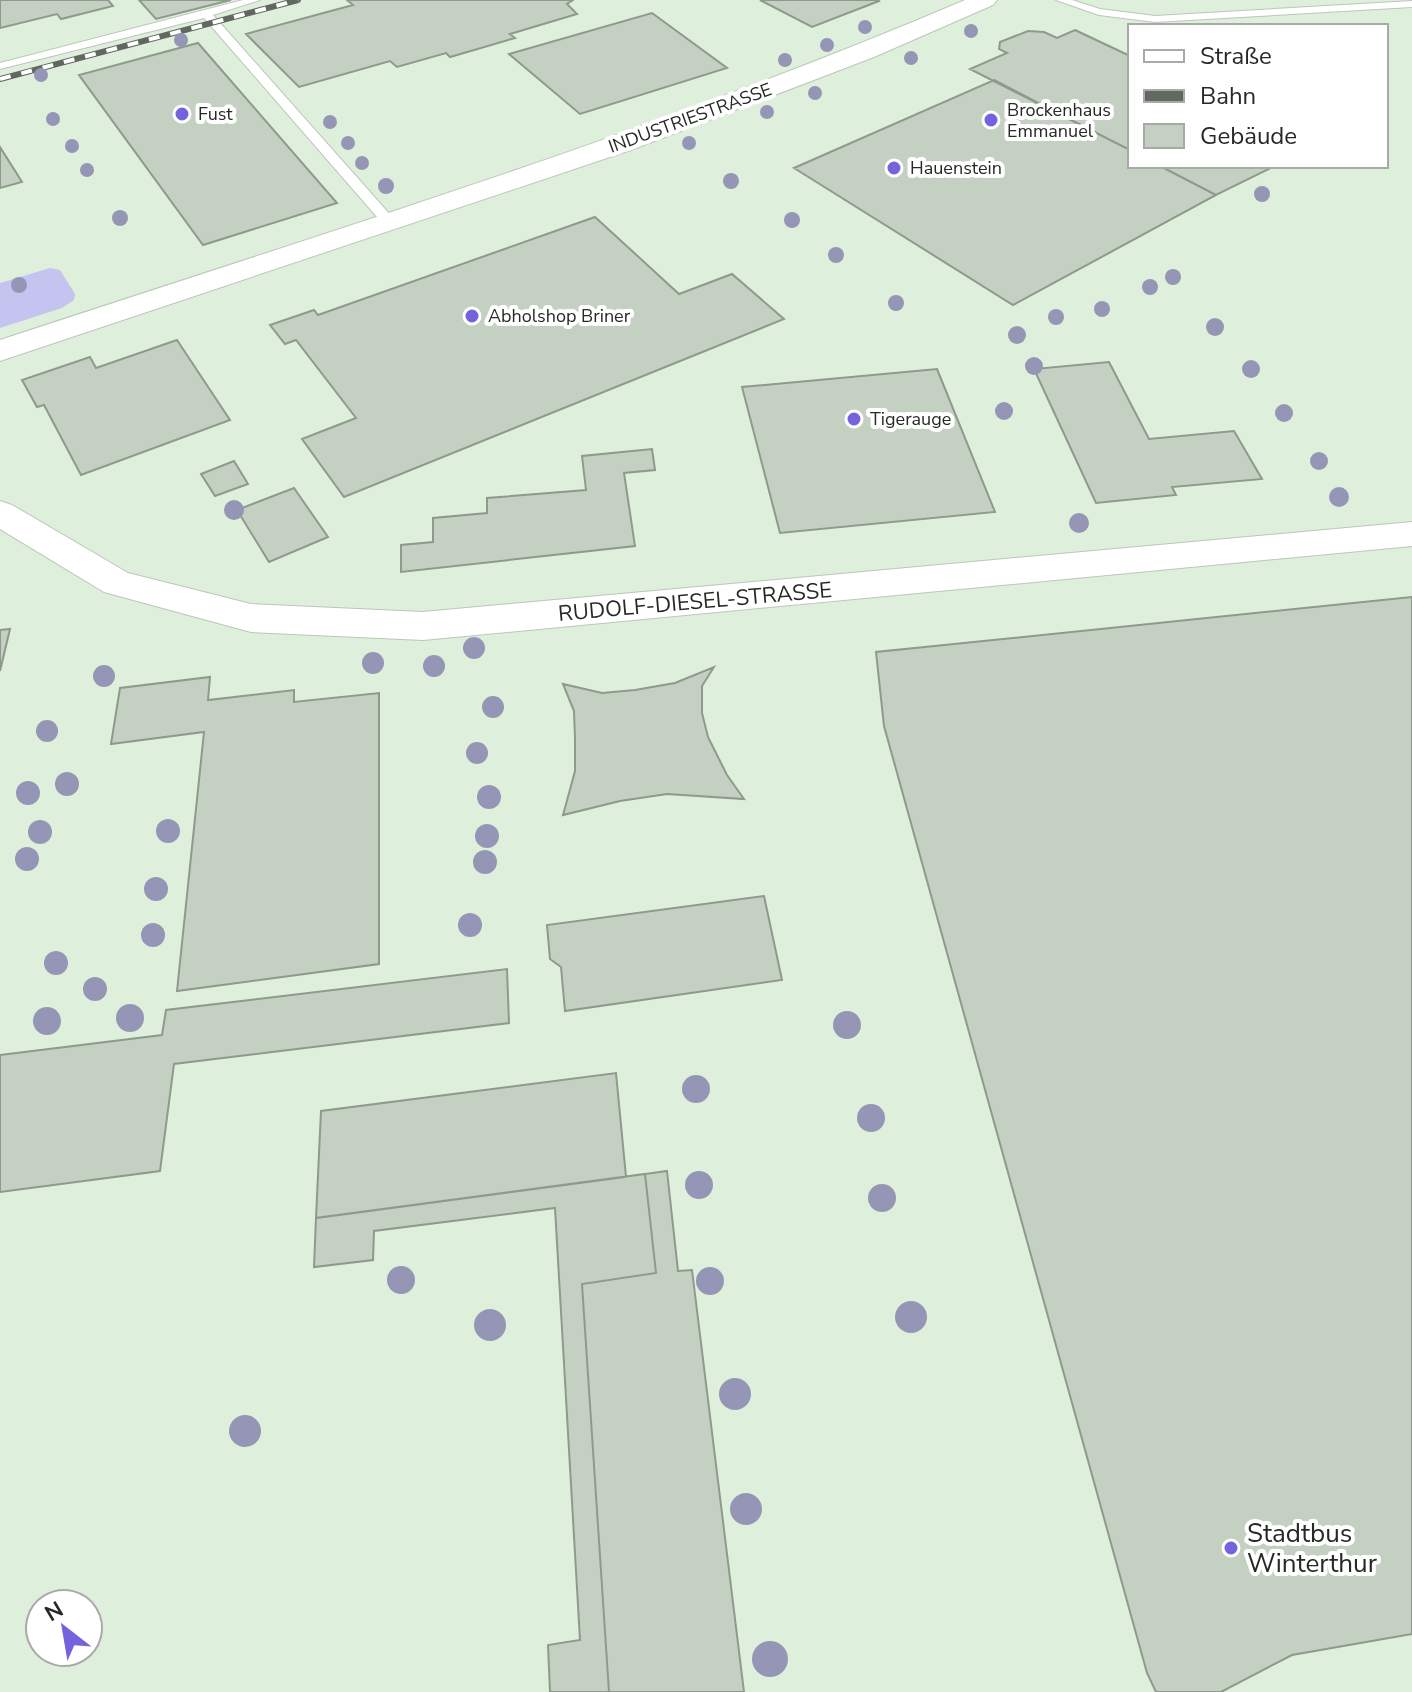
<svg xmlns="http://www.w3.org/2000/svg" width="1412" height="1692" font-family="'Nunito Sans',sans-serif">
	<rect width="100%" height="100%" fill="#edfaeb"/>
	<path fill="#def0db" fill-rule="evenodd" d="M0,0h1412v1692h-1412zM1130,26h256v140h-256zM40,1604h48v48h-48z"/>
	<path fill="#c5c4f0" d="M50,268l10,2 15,24 -1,6 -12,8 -62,20v-45z"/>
	<path fill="#c4d1c2" stroke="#8e9a8c" stroke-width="2" d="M0,0h108l5,6 -52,13 -4,-5 -57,14z
		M139,0h92l-75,19z
		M347,0h226l-6,4 10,10 -67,20 5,4 -65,19 -4,-4 -49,14 -7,-6 -91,26 -53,-53 107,-29z
		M760,0h118l1,1 -67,26z
		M652,13l75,55 -147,46 -71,-60z
		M1075,30l55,26v94l-160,-81 37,-16 -8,-4 1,-7 28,-11 16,1 13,6z
		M198,43l139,160 -134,42 -124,-170z
		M994,80l136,70v16h30l56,29 -203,110 -219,-137z
		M0,147l22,35 -22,6z
		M1160,166h115l-59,29z
		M595,217l84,77 53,-20 52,45 -440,178 -42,-58 54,-21 -60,-78 -11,4 -15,-19 44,-15 4,5z
		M177,340l53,80 -149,55 -37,-70 -7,2 -15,-27 68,-23 6,11z
		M1109,362l40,77 85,-8 28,48 -90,8 4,8 -80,8 -62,-134z
		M937,369l58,143 -215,21 -38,-146z
		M652,449l3,21 -31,3 11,73 -234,26v-27l32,-3v-24l54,-5v-15l99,-8 -4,-34z
		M234,461l14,23 -33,12 -14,-22z
		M294,488l34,49 -59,25 -32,-52z
		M1412,597v1037l-120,21 -71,37h-65l-9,-19 -263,-947 -8,-74z
		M10,629l-10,42v-41z
		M714,667l-12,19v27l6,24 19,38 17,24 -77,-5 -47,7 -57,14 12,-44v-32l-1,-28 -11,-27 39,9 33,-3 40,-7z
		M210,677l-2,23 86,-10v12l85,-9v271l-202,27 27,-259 -93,12 9,-56z
		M764,896l18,84 -217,31 -4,-44 -11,-8 -3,-34z
		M507,969l2,54 -335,41 -14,107 -160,21v-137l162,-20 4,-25z
		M616,1073l10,104 -310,41 5,-107z
		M667,1171l11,100 14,-1 52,422h-135l-27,-408 74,-11 -11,-99z
		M645,1174l11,99 -74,11 27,408h-59l-2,-47 32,-5 -25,-432 -181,23 -1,29 -59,7 2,-49z"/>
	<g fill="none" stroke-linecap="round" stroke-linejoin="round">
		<g stroke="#bbc7b9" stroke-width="2">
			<path id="lane" d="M243,0h17l-47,15 181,204v6h-10l-180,-207 -204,51v-6z
				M1056,0h16l28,9 55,7 257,-15v6l-257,15 -56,-7z"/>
		</g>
		<g stroke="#bbc7b9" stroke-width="2">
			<path id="street" d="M0,501l12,4 116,68 123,31 172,8 989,-90v24l-989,94 -172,-8 -147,-40 -104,-63z"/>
		</g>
		<g stroke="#bbc7b9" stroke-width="2">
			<path id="secondary" d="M965,0h32l-4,5 -119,52 -243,93 -631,211v-21c324,-107 651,-206 965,-340z"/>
		</g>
		<use href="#lane" fill="#fff" fill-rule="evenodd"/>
		<use href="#street" fill="#fff" fill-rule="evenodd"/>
		<use href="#secondary" fill="#fff" fill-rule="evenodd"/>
		<g stroke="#616860" stroke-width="6">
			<path id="rail" d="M0,79l298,-79"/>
		</g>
		<use href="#rail" stroke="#fff" stroke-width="4" stroke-dasharray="11" stroke-linecap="butt"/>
	</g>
	<g fill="#9596b6">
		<circle cx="865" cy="27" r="7"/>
		<circle cx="971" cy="31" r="7"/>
		<circle cx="181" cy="40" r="7"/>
		<circle cx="827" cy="45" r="7"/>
		<circle cx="911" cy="58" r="7"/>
		<circle cx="785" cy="60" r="7"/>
		<circle cx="41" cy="75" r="7"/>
		<circle cx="815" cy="93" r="7"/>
		<circle cx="767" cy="112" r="7"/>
		<circle cx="53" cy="119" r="7"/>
		<circle cx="330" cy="122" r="7"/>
		<circle cx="348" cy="143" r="7"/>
		<circle cx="689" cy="143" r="7"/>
		<circle cx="72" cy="146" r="7"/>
		<circle cx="362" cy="163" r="7"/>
		<circle cx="87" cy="170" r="7"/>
		<circle cx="731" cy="181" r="8"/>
		<circle cx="386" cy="186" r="8"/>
		<circle cx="1262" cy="194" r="8"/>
		<circle cx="120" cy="218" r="8"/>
		<circle cx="792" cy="220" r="8"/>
		<circle cx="836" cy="255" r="8"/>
		<circle cx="1173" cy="277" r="8"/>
		<circle cx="19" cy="285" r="8"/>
		<circle cx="1150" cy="287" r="8"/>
		<circle cx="896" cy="303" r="8"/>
		<circle cx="1102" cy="309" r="8"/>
		<circle cx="1056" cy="317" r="8"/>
		<circle cx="1215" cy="327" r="9"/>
		<circle cx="1017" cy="335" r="9"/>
		<circle cx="1034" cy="366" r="9"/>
		<circle cx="1251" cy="369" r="9"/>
		<circle cx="1004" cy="411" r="9"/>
		<circle cx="1284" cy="413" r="9"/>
		<circle cx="1319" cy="461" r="9"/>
		<circle cx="1339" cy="497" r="10"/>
		<circle cx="234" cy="510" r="10"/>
		<circle cx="1079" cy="523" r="10"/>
		<circle cx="474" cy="648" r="11"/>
		<circle cx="373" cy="663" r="11"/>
		<circle cx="434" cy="666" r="11"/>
		<circle cx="104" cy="676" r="11"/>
		<circle cx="493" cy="707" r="11"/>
		<circle cx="47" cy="731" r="11"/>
		<circle cx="477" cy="753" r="11"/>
		<circle cx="67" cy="784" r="12"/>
		<circle cx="28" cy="793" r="12"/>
		<circle cx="489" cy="797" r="12"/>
		<circle cx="168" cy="831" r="12"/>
		<circle cx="40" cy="832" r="12"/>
		<circle cx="487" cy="836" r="12"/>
		<circle cx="27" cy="859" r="12"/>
		<circle cx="485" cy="862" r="12"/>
		<circle cx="156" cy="889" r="12"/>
		<circle cx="470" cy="925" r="12"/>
		<circle cx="153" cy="935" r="12"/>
		<circle cx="56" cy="963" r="12"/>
		<circle cx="95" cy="989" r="12"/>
		<circle cx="130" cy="1018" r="14"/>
		<circle cx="47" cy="1021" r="14"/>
		<circle cx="847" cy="1025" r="14"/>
		<circle cx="696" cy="1089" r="14"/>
		<circle cx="871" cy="1118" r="14"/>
		<circle cx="699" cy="1185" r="14"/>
		<circle cx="882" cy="1198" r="14"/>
		<circle cx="401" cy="1280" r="14"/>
		<circle cx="710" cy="1281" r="14"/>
		<circle cx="911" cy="1317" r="16"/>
		<circle cx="490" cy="1325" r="16"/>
		<circle cx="735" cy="1394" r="16"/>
		<circle cx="245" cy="1431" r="16"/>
		<circle cx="746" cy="1509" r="16"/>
		<circle cx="770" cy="1659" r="18"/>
	</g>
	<g fill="#7563de" stroke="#fff" stroke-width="3">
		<circle cx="182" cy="114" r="8"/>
		<circle cx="991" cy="120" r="8"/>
		<circle cx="894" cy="168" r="8"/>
		<circle cx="472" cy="316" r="8"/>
		<circle cx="854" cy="419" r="8"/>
		<circle cx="1231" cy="1548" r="8"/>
	</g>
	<g text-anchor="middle" stroke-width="8" stroke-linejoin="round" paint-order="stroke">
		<g font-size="18" fill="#252a24" stroke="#fff" text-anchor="start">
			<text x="1007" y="116">Brockenhaus<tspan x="1007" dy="21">Emmanuel</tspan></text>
			<text x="198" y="120">Fust</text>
			<text x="910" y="174">Hauenstein</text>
			<text x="488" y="322">Abholshop Briner</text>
			<text x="870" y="425">Tigerauge</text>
		</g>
		<g font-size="18" fill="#252a24" stroke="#fff">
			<text transform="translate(690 118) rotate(-20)" y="6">INDUSTRIESTRASSE</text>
		</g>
		<g font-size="22" fill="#252a24" stroke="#fff">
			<text transform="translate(695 601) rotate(-5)" y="8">RUDOLF-DIESEL-STRASSE</text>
		</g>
		<g font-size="26" fill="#252a24" stroke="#fff" text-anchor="start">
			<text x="1247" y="1542">Stadtbus<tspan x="1247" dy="30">Winterthur</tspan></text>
		</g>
	</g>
	<rect x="1128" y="24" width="260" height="144" fill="#ffffff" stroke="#a8aaa7" stroke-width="2"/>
	<rect x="1144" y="50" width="40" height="12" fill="#ffffff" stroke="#a8aaa7" stroke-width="2"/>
	<text x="1200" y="64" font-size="24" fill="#252a24">Straße</text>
	<rect x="1144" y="90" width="40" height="12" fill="#616860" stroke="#a8aaa7" stroke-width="2"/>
	<text x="1200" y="104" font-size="24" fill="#252a24">Bahn</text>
	<rect x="1144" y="124" width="40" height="24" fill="#c4d1c2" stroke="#a8aaa7" stroke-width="2"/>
	<text x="1200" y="144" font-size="24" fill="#252a24">Gebäude</text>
	<g transform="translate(64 1628) rotate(329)"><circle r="38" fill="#ffffff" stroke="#a8aaa7" stroke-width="2"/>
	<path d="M0-6L14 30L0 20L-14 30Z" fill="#7563de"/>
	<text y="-12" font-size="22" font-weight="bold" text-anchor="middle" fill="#252a24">N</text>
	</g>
</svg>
